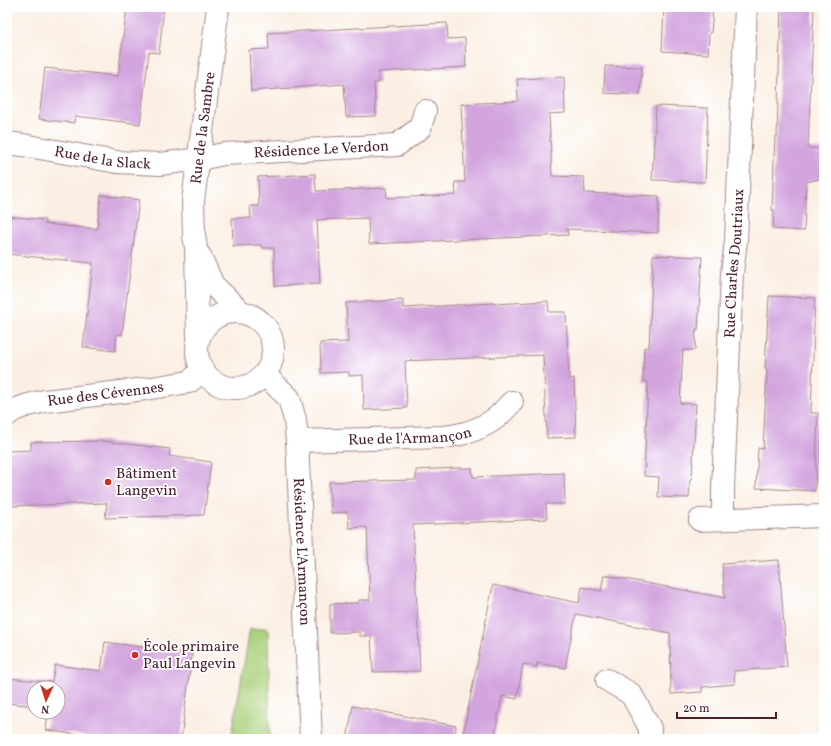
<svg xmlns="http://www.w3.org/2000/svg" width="831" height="746" font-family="Vollkorn,serif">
	<rect width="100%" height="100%" fill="#fff"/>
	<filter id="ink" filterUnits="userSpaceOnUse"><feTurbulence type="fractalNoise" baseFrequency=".025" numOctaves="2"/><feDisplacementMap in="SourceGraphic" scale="8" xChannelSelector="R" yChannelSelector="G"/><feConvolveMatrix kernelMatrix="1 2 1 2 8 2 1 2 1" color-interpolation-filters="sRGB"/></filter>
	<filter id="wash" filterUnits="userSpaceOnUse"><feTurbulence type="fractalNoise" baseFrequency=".012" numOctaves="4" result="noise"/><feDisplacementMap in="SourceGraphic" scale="16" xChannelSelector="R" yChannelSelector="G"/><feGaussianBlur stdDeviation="0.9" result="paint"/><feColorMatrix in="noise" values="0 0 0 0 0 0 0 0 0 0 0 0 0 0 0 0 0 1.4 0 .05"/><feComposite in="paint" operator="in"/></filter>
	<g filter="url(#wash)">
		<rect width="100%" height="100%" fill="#fbefe3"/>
		<path fill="#aad07b" stroke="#7a7853" d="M268,628l2,111h-39l19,-110z"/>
		<g id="blocks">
			<path fill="#d3a5df" d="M127,7h37l-5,46 -10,-1 -9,72 -65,-8 -1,7 -35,-4 6,-51 73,8z
				M664,7h49l-2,26h-2l-1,21 -46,-3z
				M781,7h33l-6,141 16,1v29l-18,4 -2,49 -31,-2 1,-19h-2l3,-73h2z
				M447,23l1,16 17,-1 1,29 -88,5 1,11h-5l2,33 -30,1 -2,-33 -93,7 -2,-41 20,-1 -1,-16z
				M605,66l37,1 -2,28 -36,-2z
				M564,77l1,36 -16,1 3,62 32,1 1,16 74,3 -1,37 -91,-4 1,6 -199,9 -1,-26 -51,2 3,64 -45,2 -1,-38h-12l-1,-3 -28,1 -1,-28h19l-1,-12h9l-1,-29 57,-3 1,17 70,-3 1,10 69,-3 -1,-13h10l-4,-78 57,-3 -1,-22z
				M656,106l52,2 -3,74 -53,-2z
				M101,195l38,5 -17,135 -5,-1 -2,17 -32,-4 10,-84 -86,-9v-38l38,4v4l52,5z
				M653,255l49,2 -4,73 -2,-1 -1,21h-12l-3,53 16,1 -4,75h-2l-1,19 -31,-1 1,-20 -15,-1 4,-94 -5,-1 1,-34 5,1z
				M769,296l46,2 -4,115h7l-3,78 -59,-3 2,-40 5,1 4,-80h-2z
				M403,300v8l91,-5v1l54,-3 1,11h17l3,67 5,-1 2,59 -29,1 -4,-83 -138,6 2,47 -43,2 -1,-35 -14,1v-4l-28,1 -1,-30 28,-1 -2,-39z
				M103,441l67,8 -1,7 42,6 -7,53 -99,3 2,-15 -99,3 -1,-55 24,-1v-8z
				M457,468h15l1,9 91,-4 1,31h-19l1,15 -134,6 7,146 -47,1 -2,-36h-11v-4l-30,1v-29l29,-1v-3h11l-3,-73 -18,1 -1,-16 -17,1 -2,-31 87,-2v-10z
				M779,560l8,107 -53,4 1,13 -33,3v5l-31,2 -1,-61 -94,-19 -11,54 -28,-5v4l-14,-3 -6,35 -15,-3 -8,43h-32l31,-154 86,18 3,-16 19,4 3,-16 121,23 -3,-34z
				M105,642l87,12 -11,85h-75l-60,-9 2,-18h10v-24h-24v18l-27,-3v-25l45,4 3,-17 46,6z
				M353,706l103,20 -1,13h-108z"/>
		</g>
	</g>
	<g filter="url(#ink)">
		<use href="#blocks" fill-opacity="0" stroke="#a28787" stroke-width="1"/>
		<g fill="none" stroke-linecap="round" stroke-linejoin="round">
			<g stroke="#a28787" stroke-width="24">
				<g id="street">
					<path id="s1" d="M7,143l16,2 94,17 43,2 39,-5 25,-5 173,-9 23,-17 5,-17"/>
					<path d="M200,256l13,29 27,26"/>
					<circle cx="235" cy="350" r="38"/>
					<path id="s2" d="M198,338l-2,-90 -2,-13 -1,-34 25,-194"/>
					<path id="s3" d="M265,375l24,23 6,22 2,21 14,298"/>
					<path id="s4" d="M7,415l7,-5 14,-5 17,-4 100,-12 44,-7 13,-11"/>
					<path id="s5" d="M297,441l146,-4c20,-2 37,-7 53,-19 6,-5 11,-11 16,-16"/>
					<path id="s6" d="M723,519v-30l9,-216 4,-32 10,-234"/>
					<path d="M700,520l124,-4"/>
					<path d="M607,680l24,14 19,34v11"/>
				</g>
			</g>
			<use href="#street" stroke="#fff" stroke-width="22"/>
		</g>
	</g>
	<g fill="#c8321e" stroke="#fff" stroke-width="1.5">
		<circle cx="108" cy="482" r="4"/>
		<circle cx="135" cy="655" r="4"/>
	</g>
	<g text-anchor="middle" stroke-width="3.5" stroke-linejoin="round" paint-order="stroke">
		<g font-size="15" fill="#4a1f2b" stroke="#fff">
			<text dy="5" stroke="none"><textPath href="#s2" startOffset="211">Rue de la Sambre</textPath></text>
			<text dy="5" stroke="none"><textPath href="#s1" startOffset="317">Résidence Le Verdon</textPath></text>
			<text dy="5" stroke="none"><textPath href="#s1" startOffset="97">Rue de la Slack</textPath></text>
			<text dy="5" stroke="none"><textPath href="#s6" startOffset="256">Rue Charles Doutriaux</textPath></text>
			<text dy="5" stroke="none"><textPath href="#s4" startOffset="102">Rue des Cévennes</textPath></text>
			<text dy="5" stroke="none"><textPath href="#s5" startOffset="113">Rue de l'Armançon</textPath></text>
			<text dy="5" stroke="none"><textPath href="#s3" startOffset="188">Résidence L'Armançon</textPath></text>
		</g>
		<g font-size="15" fill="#4a1f2b" stroke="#fff" text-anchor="start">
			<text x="116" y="478">Bâtiment<tspan x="116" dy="17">Langevin</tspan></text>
			<text x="143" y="651">École primaire<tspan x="143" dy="17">Paul Langevin</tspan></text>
		</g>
	</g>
	<rect width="831" height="746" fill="none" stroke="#fff" stroke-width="24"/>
	<g transform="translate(46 700) rotate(184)"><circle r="19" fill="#ffffff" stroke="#b7a5aa"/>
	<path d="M0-3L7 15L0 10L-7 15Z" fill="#c8321e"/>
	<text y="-6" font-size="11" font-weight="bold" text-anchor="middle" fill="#4a1f2b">N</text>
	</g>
	<path d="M677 712v6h99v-6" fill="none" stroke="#4a1f2b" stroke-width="2"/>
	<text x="683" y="712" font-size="12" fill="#4a1f2b" stroke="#ffffff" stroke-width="3" paint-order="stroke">20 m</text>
</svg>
